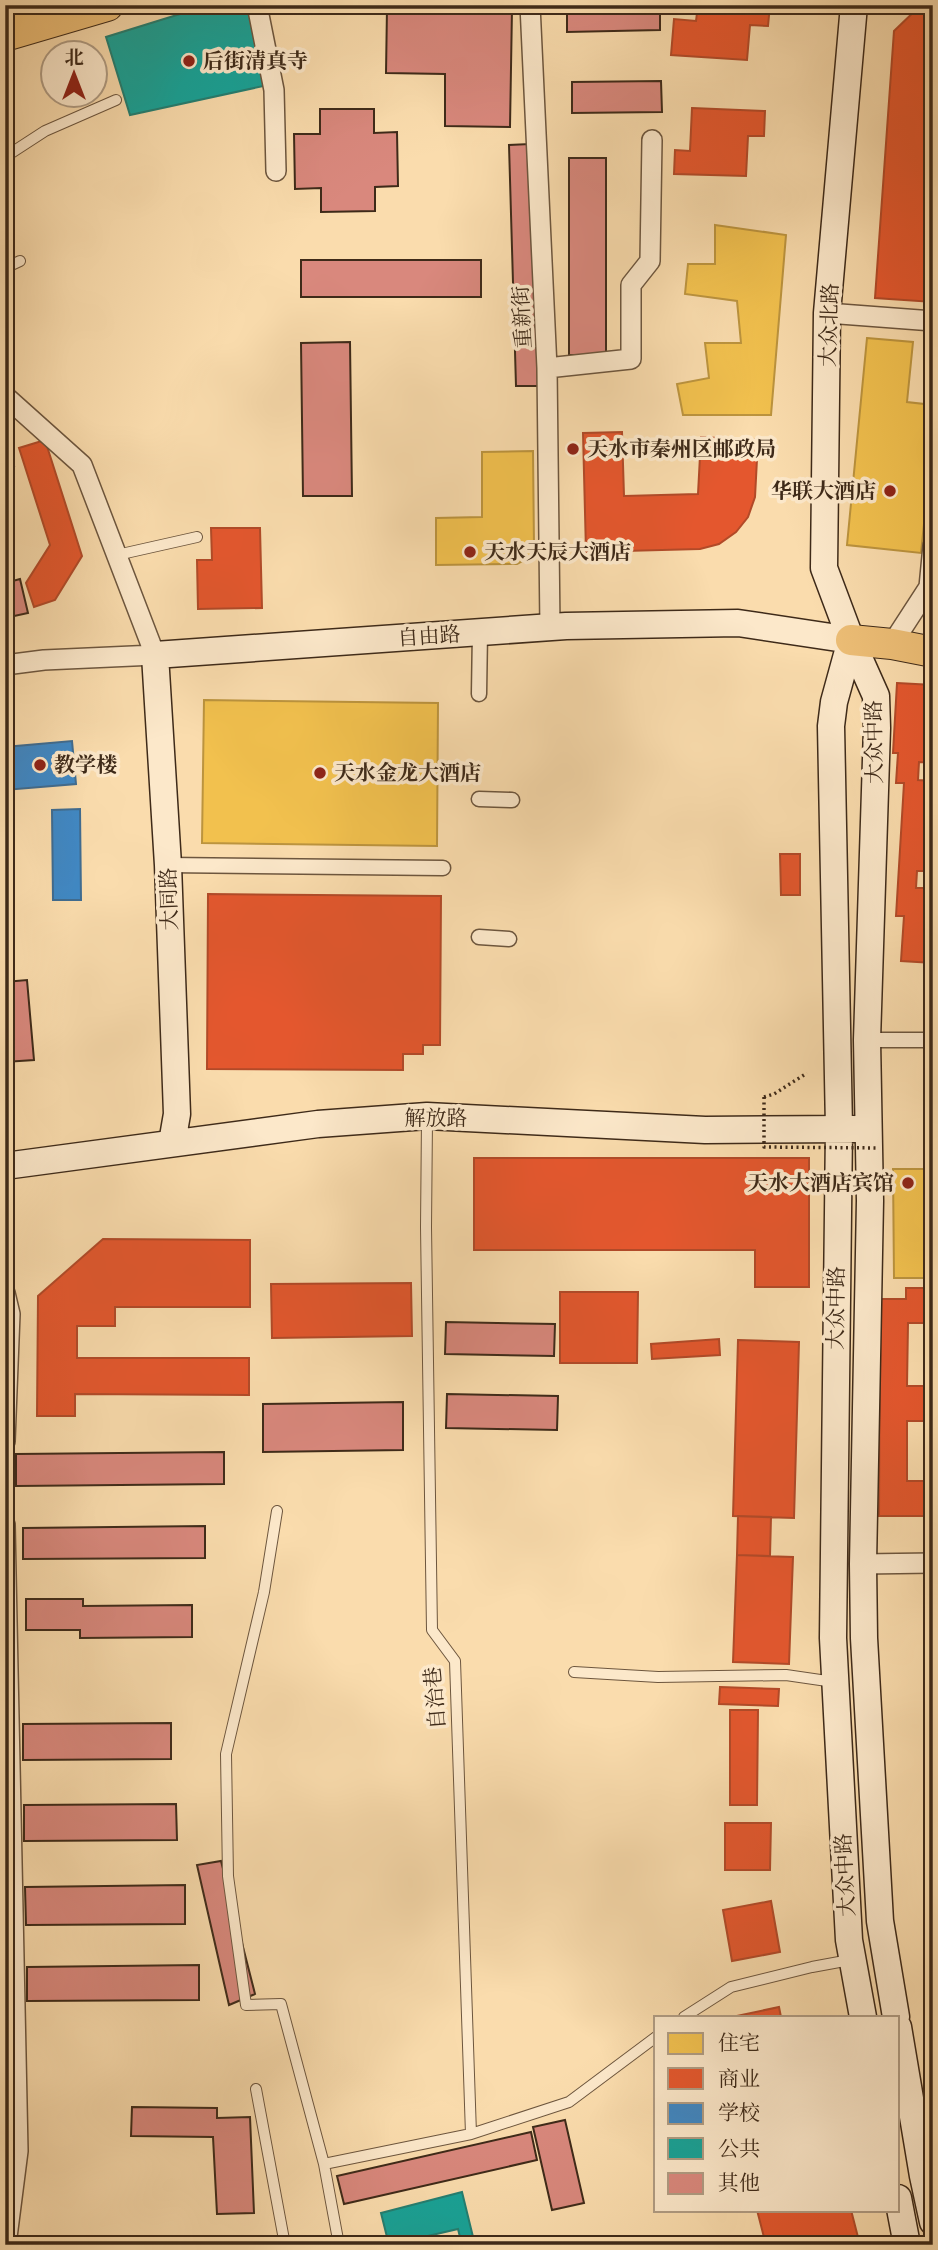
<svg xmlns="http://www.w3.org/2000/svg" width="938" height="2250" font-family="'IM FELL French Canon','Noto Serif SC',serif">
	<rect width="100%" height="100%" fill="#fadcad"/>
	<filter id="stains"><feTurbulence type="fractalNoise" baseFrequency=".00286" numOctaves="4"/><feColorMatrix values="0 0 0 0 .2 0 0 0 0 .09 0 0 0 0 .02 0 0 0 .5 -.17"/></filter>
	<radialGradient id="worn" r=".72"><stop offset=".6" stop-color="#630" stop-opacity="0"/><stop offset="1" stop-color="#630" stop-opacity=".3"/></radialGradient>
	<path fill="#f2c14e" stroke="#bc943e" stroke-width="2" d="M715,225l71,10 -15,180h-88l-6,-31 32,-6 -4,-35h36l-4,-42 -52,-7 3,-30h27z
		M867,338l46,4 -6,60 26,3v32l-12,116 -74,-8z
		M533,451l1,96 -4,10 -13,7 -81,1v-47l46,-1v-65z
		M204,700l234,3 -1,143 -235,-3z
		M893,1169h40v109h-39z"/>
	<path fill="#e4572e" stroke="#b24a28" stroke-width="2" d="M698,5h72l-2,21 -18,-1 -3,35 -76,-5 3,-36 22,2z
		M921,5h12v297l-58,-4 19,-267z
		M692,108l73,3 -1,25h-16l-2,40 -72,-2 1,-24 15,1z
		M622,432l2,64 74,-2 3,-57 57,3 -3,57 -7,20 -12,15 -17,12 -19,5 -114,3 -3,-119z
		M45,440l37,116 -27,44 -21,7 -8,-24 24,-38 -31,-97z
		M211,528h49l2,80 -64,1 -1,-49h15z
		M897,683l36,2v26h-5l-1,21 6,1v30l-14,-1 -1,18 15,1v28l-4,-1 -4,63h-8l-1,17h17v32h-4l-1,20h5v23l-32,-2 3,-45h-8l8,-133h-8l2,-30h-5z
		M780,854h20v41h-19z
		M208,894l233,2 -1,149h-17v9h-20v16l-196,-1z
		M474,1158h335v129h-54v-37h-281z
		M103,1239l147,1v67h-135v19h-38v32h172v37l-174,-1v22h-38l1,-120z
		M411,1283l1,53 -140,2 -1,-54z
		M906,1288h27v35h-25l-1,63h26v35h-26v60h26v35h-54l1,-217h26z
		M560,1292h78l-1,71h-77z
		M719,1339l1,16 -68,4 -1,-15z
		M738,1340l61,2 -5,176 -61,-2z
		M738,1516l33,1 -1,39 -33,-1z
		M737,1555l56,2 -4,107 -56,-2z
		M720,1687l59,2 -1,17 -59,-2z
		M730,1710h28l-1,95h-27z
		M725,1823h46l-1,47h-45z
		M771,1901l9,51 -48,9 -9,-51z
		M779,2007l2,10h-49z
		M757,2210h94l9,35h-94z"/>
	<path fill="#3f88c5" stroke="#3f6c91" stroke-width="2" d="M72,741l4,43 -71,6v-43z
		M80,809l1,91h-28l-1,-90z"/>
	<path fill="#17a398" stroke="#237f72" stroke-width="2" d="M209,5h43l16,80 -138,30 -24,-78z
		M462,2192l13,53h-13l-4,-16 -69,16 -8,-32z"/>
	<path fill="#d9887d" stroke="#3e2a19" stroke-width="2" d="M567,5h93v25l-93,2z
		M387,8l125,1 -2,118 -65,-1v-52l-59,-1z
		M661,81l1,31 -90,1v-31z
		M320,109h54v24l23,-1 1,54 -23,1v24l-54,1v-24l-26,1 -1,-55h26z
		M530,144l8,242h-22l-7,-241z
		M569,158h37v197h-37z
		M301,260h180v37h-180z
		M350,342l2,154h-49l-2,-153z
		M5,435l9,31 -9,3z
		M20,579l8,34 -23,5v-35z
		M27,980l7,80 -29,2v-80z
		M446,1322l109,2 -1,32 -109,-2z
		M447,1394l111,2 -1,34 -111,-2z
		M403,1402v48l-140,2v-48z
		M224,1452v32l-208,2v-32z
		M205,1526v32l-182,1v-31z
		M26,1599h57v7l109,-1v32l-112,1v-8h-54z
		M171,1723v36l-148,1v-36z
		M176,1804l1,36 -153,1v-36z
		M221,1861l34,133 -26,11 -32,-140z
		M185,1885v39l-159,1 -1,-38z
		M199,1965v35l-172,1v-34z
		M132,2107l85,1v10l33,-1 4,96 -37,1 -4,-77 -82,-1z
		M565,2120l19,83 -32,7 -19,-83z
		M531,2132l6,28 -193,44 -7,-28z"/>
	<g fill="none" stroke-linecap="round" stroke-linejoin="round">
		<g stroke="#6d563e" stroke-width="12">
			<path id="service" d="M5,157l40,-26 71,-31
				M5,268l15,-7
				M117,555l80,-18
				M277,1511l-13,81 -38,162 2,122 18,129 35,-1 43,160 15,81
				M574,1672l84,5 128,-2 48,7
				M684,2017l47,-30 81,-20 38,-7
				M256,2089l29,156
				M471,2134l98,-32 87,-65
				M324,2164l147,-30 -16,-473 -23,-31 -6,-403 1,-108"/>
		</g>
		<g stroke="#6d563e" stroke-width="17">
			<path id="pedestrian" d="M479,694l1,-62
				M479,799l33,1
				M168,865l275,3
				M479,937l30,2
				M867,1040h66"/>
		</g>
		<g stroke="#6d563e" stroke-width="22">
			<path id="minor" d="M257,5l17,85 2,81
				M530,5l17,363 3,260
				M827,313l106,8
				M547,368l84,-9v-74l19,-24 2,-121
				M5,396l77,69 73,190 -111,5 -39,5
				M892,644l37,-57 4,-41
				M5,1293l5,21 -5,127
				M5,1525l13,626 -12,94
				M863,1564l70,-1"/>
		</g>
		<g stroke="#3e2a19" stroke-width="29">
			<path id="secondary" d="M854,5l-27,308 -3,255 27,72 25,56 1,32 -10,312 3,161 -7,363 1,74 16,283 16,96
				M851,640l-17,62 -3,24 8,402 -6,510 16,302 14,77
				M172,1143l5,-29 -9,-249 -13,-210 411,-29 172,-3 113,17
				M5,1166l313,-42 109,-8 278,14 149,-1
				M898,2027l25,149 10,46
				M898,2198l9,47"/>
		</g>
		<g stroke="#3e2a19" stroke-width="32">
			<path id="primary" d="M851,640l41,4 41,8"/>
		</g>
		<g stroke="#3e2a19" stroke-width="34">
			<path id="trunk" d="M5,7l5,-2
				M5,35l102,-30"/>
		</g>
		<path stroke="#3e2a19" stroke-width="3.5" stroke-dasharray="2 3.5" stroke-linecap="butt" d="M764,1097l10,-3 33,-21"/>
		<use href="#service" stroke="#fce8ca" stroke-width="10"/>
		<use href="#pedestrian" stroke="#fce8ca" stroke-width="14"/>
		<use href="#minor" stroke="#fce8ca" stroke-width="19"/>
		<use href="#secondary" stroke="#fce8ca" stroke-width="26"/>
		<use href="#primary" stroke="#edbe76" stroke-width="30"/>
		<use href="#trunk" stroke="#edbe76" stroke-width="32"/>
		<path stroke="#3e2a19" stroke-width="3.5" stroke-dasharray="2 3.5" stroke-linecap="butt" d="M764,1097v50l115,1"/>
	</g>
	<g fill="#8f2418" stroke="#fce8ca" stroke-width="2.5">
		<circle cx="189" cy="61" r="7"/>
		<circle cx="573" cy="449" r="7"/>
		<circle cx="890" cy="491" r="7"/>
		<circle cx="470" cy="552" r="7"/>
		<circle cx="40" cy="765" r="7"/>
		<circle cx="320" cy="773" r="7"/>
		<circle cx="908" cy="1183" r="7"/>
	</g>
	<g text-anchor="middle" stroke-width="7" stroke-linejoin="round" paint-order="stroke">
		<g font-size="21" font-weight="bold" fill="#3e2a19" stroke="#fce8ca" text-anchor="start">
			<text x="203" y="68">后街清真寺</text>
			<text x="587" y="456">天水市秦州区邮政局</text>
			<text x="876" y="498" text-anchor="end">华联大酒店</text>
			<text x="484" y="559">天水天辰大酒店</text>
			<text x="54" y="772">教学楼</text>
			<text x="334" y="780">天水金龙大酒店</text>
			<text x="894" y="1190" text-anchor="end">天水大酒店宾馆</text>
		</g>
		<g font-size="21" fill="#3e2a19" stroke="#fce8ca">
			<text transform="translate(522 317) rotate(-93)" y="7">重新街</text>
			<text transform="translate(829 325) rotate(-88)" y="7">大众北路</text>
			<text transform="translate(429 636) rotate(-4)" y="7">自由路</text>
			<text transform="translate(874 742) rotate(-91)" y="7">大众中路</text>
			<text transform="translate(169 899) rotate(-92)" y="7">大同路</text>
			<text x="436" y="1125">解放路</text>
			<text transform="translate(836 1308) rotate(-89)" y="7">大众中路</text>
			<text transform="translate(435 1698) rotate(-95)" y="7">自治巷</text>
			<text transform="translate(845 1875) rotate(-93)" y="7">大众中路</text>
		</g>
	</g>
	<rect width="938" height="2250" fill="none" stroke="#fadcad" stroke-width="28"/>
	<rect x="7" y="7" width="924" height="2236" fill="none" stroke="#3e2a19" stroke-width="3.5"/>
	<rect x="14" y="14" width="910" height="2222" fill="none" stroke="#3e2a19" stroke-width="2"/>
	<rect x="654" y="2016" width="245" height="196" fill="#fce8ca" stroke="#b09c83" stroke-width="2"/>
	<rect x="668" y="2033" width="35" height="21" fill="#f2c14e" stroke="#b09c83" stroke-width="2"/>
	<text x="718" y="2050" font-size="21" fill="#3e2a19">住宅</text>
	<rect x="668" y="2068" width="35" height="21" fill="#e4572e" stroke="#b09c83" stroke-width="2"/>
	<text x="718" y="2086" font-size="21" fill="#3e2a19">商业</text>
	<rect x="668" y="2103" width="35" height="21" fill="#3f88c5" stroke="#b09c83" stroke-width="2"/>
	<text x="718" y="2120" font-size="21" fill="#3e2a19">学校</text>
	<rect x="668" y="2138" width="35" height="21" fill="#17a398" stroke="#b09c83" stroke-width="2"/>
	<text x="718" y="2156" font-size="21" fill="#3e2a19">公共</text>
	<rect x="668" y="2173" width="35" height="21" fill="#d9887d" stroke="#b09c83" stroke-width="2"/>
	<text x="718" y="2190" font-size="21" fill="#3e2a19">其他</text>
	<g transform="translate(74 74)"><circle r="33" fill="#fce8ca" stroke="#b09c83" stroke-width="2"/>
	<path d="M0-5L12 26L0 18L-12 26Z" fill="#8f2418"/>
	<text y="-10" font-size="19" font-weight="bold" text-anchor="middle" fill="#3e2a19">北</text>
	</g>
	<rect width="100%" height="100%" filter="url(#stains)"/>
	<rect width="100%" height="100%" fill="url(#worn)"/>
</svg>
